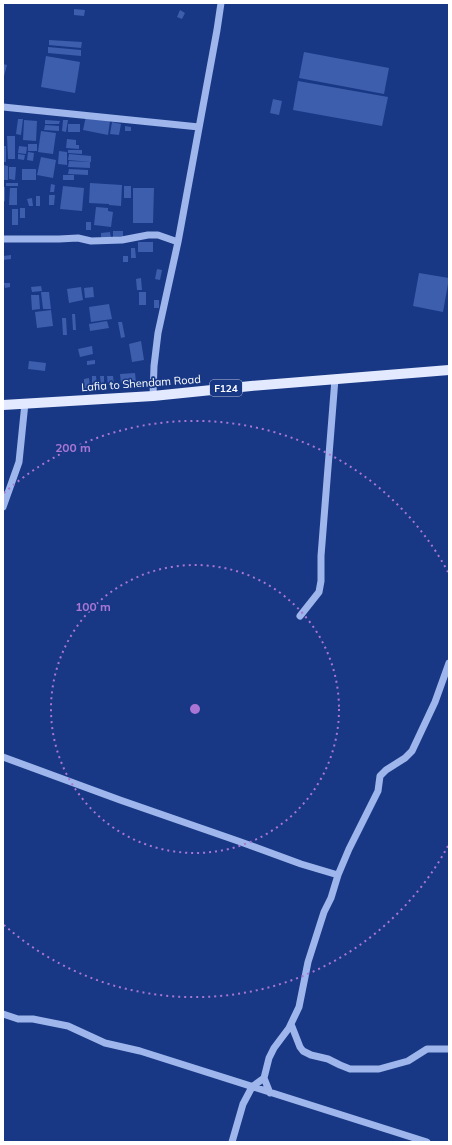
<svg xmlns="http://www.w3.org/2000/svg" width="452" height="1145" font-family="Mulish,sans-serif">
	<rect width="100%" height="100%" fill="#183885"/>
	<path fill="#3d5eac" d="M74,9l11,1 -1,6 -10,-1z
		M180,10l5,3 -3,6 -5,-2z
		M49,40l33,2 -1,6 -32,-3z
		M48,47l33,3v6l-33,-3z
		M304,52l85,16 -5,26 -85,-16z
		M46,56l34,6 -5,31 -34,-6z
		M3,64l4,1 -4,15z
		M298,81l90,16 -6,29 -89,-16z
		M273,99l9,2 -3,14 -9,-2z
		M86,116l24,5 -2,14 -25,-5z
		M18,119h5l-2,16 -5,-1z
		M24,120l13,1 -1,20 -13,-1z
		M45,120l15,1 -1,3h-14z
		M63,120h5l-2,12 -4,-1z
		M112,122l9,2 -2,11 -9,-1z
		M68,124h12v8h-12z
		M45,125l14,1v5l-15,-1z
		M125,126l6,1v4h-6z
		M41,131l15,2 -3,21 -15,-2z
		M7,136h8v23h-7z
		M67,139l9,1v5h3v4l-13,-1z
		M28,144h9v7h-9z
		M3,146h3v16h-3z
		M19,146l8,1 -1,7 -8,-1z
		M68,150h14v4l-14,-1z
		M59,151l8,1v13l-9,-1z
		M28,152l6,1 -1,8 -6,-1z
		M18,154l7,1 -1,5 -6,-1z
		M69,154l22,2v6l-23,-2z
		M41,157l15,3 -3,18 -16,-3z
		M69,161l21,1v6l-22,-1z
		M3,165l5,1v14h-5z
		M9,167h7l-1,13 -6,-1z
		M22,169h14v11h-14z
		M69,169l19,1v5l-20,-1z
		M63,175h11v5h-11z
		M6,183h12v3h-12z
		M90,183l32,2 -1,21 -12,-1v-1l-20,-1z
		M51,184l4,1 -1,7h-4z
		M63,186l21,2 -2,23 -22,-2z
		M124,186h7v12h-7z
		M3,187h2v14l-2,1z
		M10,188h7v17h-8z
		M133,188h21l-1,35h-20z
		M49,195h6l-1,10h-5z
		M36,196h4v10h-4z
		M32,198l1,8h-4l-2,-7z
		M96,207l12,1v3l5,1 -2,15 -17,-2z
		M20,208h5v10h-5z
		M12,209h6v16h-6z
		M86,222h5v8h-5z
		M113,231h10v7h-10z
		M110,232l1,6 -10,1v-6z
		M138,242h15v10h-15z
		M131,248h4l1,10h-5z
		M11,255v4l-8,1v-4z
		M123,256h5v6h-5z
		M157,269l5,1 -2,10 -5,-1z
		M419,273l30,5 -6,34 -30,-6z
		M141,278l1,12h-5l-1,-11z
		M4,283h6v4l-5,1z
		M41,286l1,5 -10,1 -1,-5z
		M81,287l2,13 -14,3 -2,-14z
		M93,287l1,10 -9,1 -1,-10z
		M41,292h8l2,17h-8z
		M139,292h7v13h-7z
		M31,295h8l1,14 -8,1z
		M154,300h5v8h-5z
		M109,304l3,15 -21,3 -2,-15z
		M51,310l2,16 -16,2 -2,-16z
		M72,314h3l1,16h-3z
		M62,318h4l1,17h-4z
		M107,321l2,7 -19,3 -1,-7z
		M118,322h4l3,15 -4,1z
		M141,341l3,19 -12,2 -3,-18z
		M92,346l1,8 -13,3 -2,-8z
		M95,360v4l-8,1v-4z
		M29,361l17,2 -1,8 -17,-2z
		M135,373l1,9 -15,1 -1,-9z
		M92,376h4l1,11h-5z
		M100,376h4v10h-3z
		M107,376h6l1,8 -6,1z
		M89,378l1,10h-6v-9z"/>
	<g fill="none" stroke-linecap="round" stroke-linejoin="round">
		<path stroke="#9eb6ec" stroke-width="7" d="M3,107l196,20
			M3,239h56l19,-1 13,3 31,-1 26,-5h10l20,7
			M153,396l1,-30 4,-33 20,-91 39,-212 4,-27
			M3,507l16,-45 6,-59
			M300,616l19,-24 2,-11v-25l14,-177
			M3,757l117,43 118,41 63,23 37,11 11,-26 29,-58 2,-15 6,-6 19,-12 7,-7 23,-49 14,-39
			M3,1014l15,5h15l35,7 37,17 35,8 287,91
			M291,1024l9,23 3,4 8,4 17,4 12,6 10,4h29l29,-8 19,-12h22
			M270,1093l-6,-15 5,-20 5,-10 15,-20 10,-21 9,-45 16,-50 7,-14 7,-23
			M232,1142l11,-38 9,-17 12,-9"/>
		<path stroke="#e3eaff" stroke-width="10" d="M3,405l150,-9 98,-10 198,-16"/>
	</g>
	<g fill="none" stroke="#a976d5" stroke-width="2" stroke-dasharray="2 4">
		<circle cx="195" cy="709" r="144"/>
		<path d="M448 846A288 288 0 0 1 4 925M4 493A288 288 0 0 1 448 572"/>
	</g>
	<g text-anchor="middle" stroke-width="3.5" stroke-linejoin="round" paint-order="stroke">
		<rect fill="#183885" stroke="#bac3da" stroke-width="1" x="210" y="380" width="32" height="16" rx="3"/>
		<g font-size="10" font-weight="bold" fill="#fff">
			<text x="226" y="392">F124</text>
		</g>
		<g font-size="11" fill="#fff" stroke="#183885">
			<text transform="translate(141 383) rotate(-4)" y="4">Lafia to Shendam Road</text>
		</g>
	</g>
	<circle cx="195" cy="709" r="6" fill="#a976d5" stroke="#183885" stroke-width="2"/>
	<g font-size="12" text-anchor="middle" font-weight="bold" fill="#a976d5" stroke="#183885" stroke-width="3.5" stroke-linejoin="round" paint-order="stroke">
		<text x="73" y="452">200 m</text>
		<text x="93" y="611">100 m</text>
	</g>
	<rect width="452" height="1145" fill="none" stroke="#ffffff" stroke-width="8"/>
</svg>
